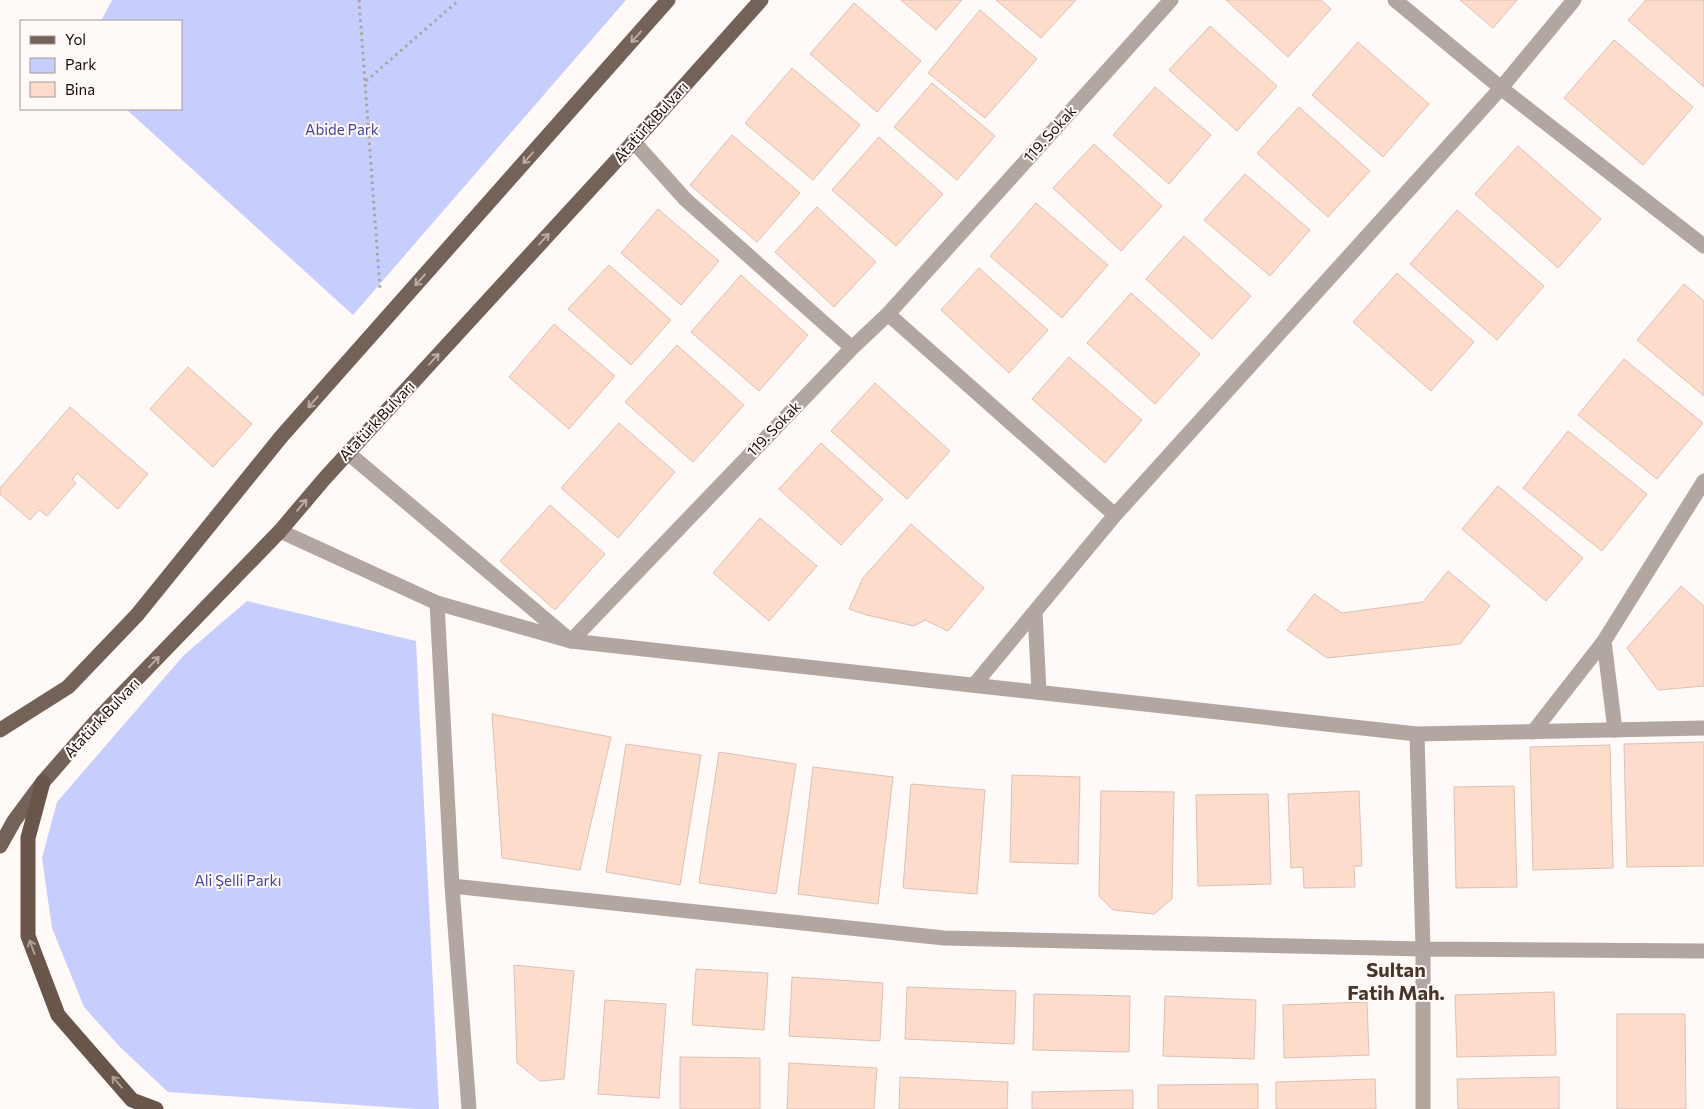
<svg xmlns="http://www.w3.org/2000/svg" width="1704" height="1109" font-family="Commissioner,sans-serif">
	<rect width="100%" height="100%" fill="#fff9f7"/>
	<path fill="#c7cefd" d="M112,0h514l-273,315 -227,-206h55v-88h-80z
		M247,601l169,40 23,468h-23l-248,-17 -47,-44 -37,-41 -32,-79 -10,-70 15,-56 127,-147z"/>
	<path fill="#fddccc" stroke="#dbc1b4" d="M901,0h61l-26,30z
		M996,0h80l-35,38z
		M1226,0h95l10,9 -43,48z
		M1460,0h57l-24,28z
		M1646,0h58v87l-76,-67z
		M854,3l67,58 -44,51 -67,-58z
		M980,10l57,49 -52,59 -57,-45z
		M1210,26l67,60 -40,45 -68,-61z
		M1614,40l79,67 -50,58 -79,-67z
		M1358,42l71,62 -46,53 -71,-62z
		M792,68l68,57 -47,55 -68,-57z
		M932,83l63,53 -38,44 -63,-53z
		M1155,87l56,48 -42,49 -56,-49z
		M1299,107l71,64 -42,46 -71,-64z
		M732,135l68,58 -43,49 -67,-57z
		M879,137l64,57 -47,52 -64,-56z
		M1094,144l68,62 -41,45 -68,-63z
		M1518,146l83,73 -43,49 -83,-74z
		M1245,174l65,56 -40,46 -66,-56z
		M1036,203l72,62 -46,53 -72,-62z
		M817,207l59,55 -42,45 -59,-55z
		M658,209l61,52 -38,44 -60,-52z
		M1457,210l87,76 -47,54 -87,-76z
		M1184,236l67,60 -39,43 -66,-60z
		M609,265l62,55 -40,45 -63,-56z
		M979,268l69,62 -39,43 -68,-63z
		M1397,273l77,69 -43,49 -78,-69z
		M741,275l67,60 -49,56 -68,-59z
		M1684,284l20,17v95l-67,-56z
		M1131,293l69,61 -45,50 -68,-61z
		M554,324l61,52 -46,53 -60,-52z
		M677,345l67,60 -51,57 -68,-60z
		M1069,357l73,63 -37,43 -73,-64z
		M1624,359l79,64 -46,56 -79,-64z
		M188,367l64,57 -39,43 -63,-58z
		M875,383l75,68 -43,48 -76,-68z
		M70,407l78,67 -30,35 -41,-36 -5,7 4,3 -29,33 -8,-6 -9,10 -30,-26v-6z
		M619,423l56,49 -57,66 -57,-50z
		M1568,431l79,63 -45,57 -79,-63z
		M821,443l62,56 -42,46 -62,-56z
		M1498,486l85,72 -37,43 -84,-72z
		M550,505l55,49 -50,56 -55,-49z
		M760,518l57,48 -48,55 -56,-48z
		M911,524l73,64 -36,43 -23,-11 -11,6 -47,-11 -18,-6 14,-31z
		M1448,571l42,35 -30,38 -133,14 -40,-28 27,-36 28,19 81,-11z
		M1681,586l23,20v80l-46,4 -31,-42z
		M492,714l119,23 -31,133 -78,-12z
		M1704,742v124l-77,1 -3,-123z
		M626,744l75,11 -21,130 -74,-13z
		M1610,745l3,123 -80,2 -3,-123z
		M719,752l77,12 -20,130 -77,-11z
		M813,767l80,10 -15,127 -80,-10z
		M1012,775l68,2 -2,87 -68,-2z
		M911,784l74,6 -8,104 -74,-6z
		M1514,786l3,101 -61,1 -2,-101z
		M1101,791l73,1 -2,107 -18,15 -41,-4 -14,-14z
		M1359,791l3,75h-8l1,21 -51,1 -1,-21 -12,1 -3,-74z
		M1268,794l3,90 -73,2 -2,-91z
		M514,965l60,6 -10,108 -24,2 -23,-18z
		M696,969l72,4 -4,57 -72,-5z
		M792,977l91,6 -3,58 -91,-5z
		M907,987l109,4 -2,53 -109,-5z
		M1554,992l2,63 -99,2 -2,-62z
		M1034,994l96,2 -1,56 -96,-2z
		M1165,996l91,4 -2,59 -91,-3z
		M605,1000l61,4 -7,94 -61,-4z
		M1367,1002l2,53 -85,3 -1,-53z
		M1617,1014h68l1,95h-69z
		M680,1057l80,1v51h-80z
		M789,1063l88,5 -3,41h-87z
		M900,1077l108,5 -1,27h-108z
		M1559,1077v32h-101l-1,-30z
		M1375,1079l1,30h-100v-27z
		M1258,1084v25h-100v-24z
		M1133,1090v19h-101v-17z"/>
	<g fill="none" stroke-linecap="round" stroke-linejoin="round">
		<path stroke="#aba4a2" stroke-width="3" stroke-dasharray="2.5 4" stroke-linecap="butt" d="M359,0l21,289
			M366,81l93,-81"/>
		<path stroke="#b2a6a0" stroke-width="15" d="M633,141l52,58"/>
		<path stroke="#b2a6a0" stroke-width="15" d="M1395,0l106,88 203,158
			M685,199l167,149
			M888,314l227,201
			M348,453l223,188 281,-293 36,-34 283,-314
			M437,603l15,283 17,223
			M1035,612l4,80
			M1604,641l11,89
			M974,685l141,-170 386,-427 73,-88
			M1533,732l71,-91 100,-160
			M1417,734l6,215v160
			M452,886l492,52 479,11 281,2"/>
		<path stroke="#b2a6a0" stroke-width="15" d="M280,531l157,72 134,38 846,93 287,-6"/>
		<path stroke="#746157" stroke-width="15" d="M0,730l68,-43 69,-72 144,-178 387,-437
			M0,846l14,-25 29,-39 55,-63 182,-188 45,-53 325,-354 111,-124"/>
		<path stroke="#6a554a" stroke-width="15" d="M43,782l-15,56v98l30,79 74,85 24,9"/>
	</g>
	<defs><path id="oneway-shaft" d="M-6 0H5M1.5-3L5.5 0L1.5 3" fill="none" stroke-width="1.6" stroke-linecap="round" stroke-linejoin="round" transform="scale(1.25)"/></defs>
	<g stroke="#baada7">
		<use href="#oneway-shaft" transform="translate(636 37) rotate(132)"/>
		<use href="#oneway-shaft" transform="translate(528 158) rotate(132)"/>
		<use href="#oneway-shaft" transform="translate(544 239) rotate(-48)"/>
		<use href="#oneway-shaft" transform="translate(420 280) rotate(132)"/>
		<use href="#oneway-shaft" transform="translate(434 359) rotate(-48)"/>
		<use href="#oneway-shaft" transform="translate(313 402) rotate(131)"/>
		<use href="#oneway-shaft" transform="translate(302 505) rotate(-50)"/>
		<use href="#oneway-shaft" transform="translate(154 662) rotate(-46)"/>
	</g>
	<g stroke="#ad9f98">
		<use href="#oneway-shaft" transform="translate(32 947) rotate(-110)"/>
		<use href="#oneway-shaft" transform="translate(117 1082) rotate(-131)"/>
	</g>
	<g text-anchor="middle" stroke-width="4" stroke-linejoin="round" paint-order="stroke">
		<g font-size="15" fill="#160d09" stroke="#fff9f7">
			<text transform="translate(651 122) rotate(-48)" y="5">Atatürk Bulvarı</text>
			<text transform="translate(1050 134) rotate(-48)" y="5">119. Sokak</text>
			<text transform="translate(377 421) rotate(-47)" y="5">Atatürk Bulvarı</text>
			<text transform="translate(774 429) rotate(-46)" y="5">119. Sokak</text>
			<text transform="translate(102 718) rotate(-47)" y="5">Atatürk Bulvarı</text>
		</g>
		<g font-size="15" fill="#43459a" stroke="#fff9f7">
			<text x="342" y="135">Abide Park</text>
			<text x="238" y="886">Ali Şelli Parkı</text>
		</g>
		<g font-size="20" font-weight="bold" fill="#49342a" stroke="#fff9f7">
			<text x="1396" y="977">Sultan<tspan x="1396" dy="23">Fatih Mah.</tspan></text>
		</g>
	</g>
	<rect x="20" y="20" width="162" height="90" fill="#fff9f7" stroke="#a29b98"/>
	<rect x="30" y="36" width="25" height="8" fill="#746157" stroke="#a29b98"/>
	<text x="65" y="45" font-size="15" fill="#160d09">Yol</text>
	<rect x="30" y="58" width="25" height="15" fill="#c7cefd" stroke="#a29b98"/>
	<text x="65" y="70" font-size="15" fill="#160d09">Park</text>
	<rect x="30" y="82" width="25" height="15" fill="#fddccc" stroke="#a29b98"/>
	<text x="65" y="95" font-size="15" fill="#160d09">Bina</text>
</svg>
